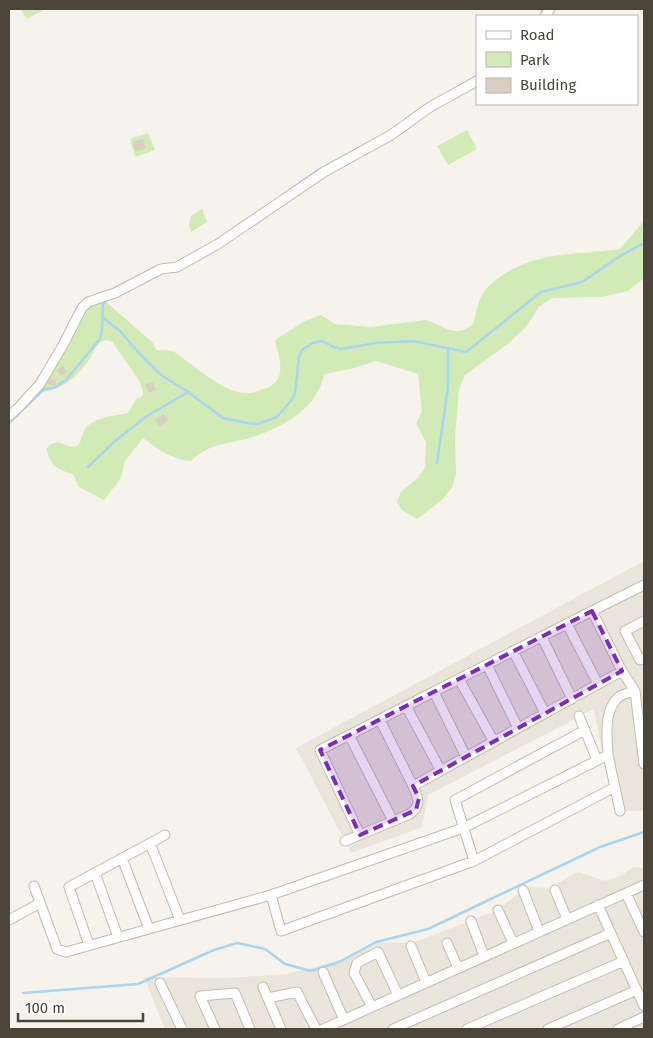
<svg xmlns="http://www.w3.org/2000/svg" width="653" height="1038" font-family="'Fira Sans',sans-serif">
	<rect width="100%" height="100%" fill="#f6f3ec"/>
	<path fill="#eae5da" d="M644,561v250h-30l-20,-102 -166,86 -6,32 -71,26 -55,-105z
		M633,867l11,1v161h-479l-21,-52 84,1 59,-4 58,-15 31,-17 37,1 85,-33 28,-23 23,1 29,-16 27,9 16,-5z"/>
	<path fill="#d2eab5" d="M20,9h20l2,2 -15,8z
		M467,130l10,19 -29,16 -11,-19z
		M148,133l7,17 -20,7 -5,-18z
		M202,209l5,13 -16,10 -2,-7 2,-9z
		M644,221v57l-16,13 -27,6 -49,1 -13,9 -13,20 -17,16 -44,32 -6,14 -4,48 1,37 -4,14 -10,12 -25,19 -15,-9 -5,-8 4,-10 17,-14 7,-10 1,-26 -10,-18 6,-13 -4,-37 -42,-13 -25,8 -27,5c-6,35 -43,54 -74,64 -25,7 -39,4 -59,23 -20,-2 -32,-11 -48,-23l-18,23 -4,17 -17,22 -25,-13 -6,-13c-17,-5 -22,-8 -27,-25l5,-5 7,-2c32,14 16,-7 32,-18 12,-8 24,-8 38,-11l8,-14 7,-3c2,-16 -24,-40 -30,-54l-7,-2c-8,2 -10,7 -13,13 -12,21 -30,39 -55,39l48,-82 11,-8 7,-2 49,43 3,7c5,0 11,0 16,1 6,2 11,8 16,11 15,11 42,34 62,31 4,0 10,-3 14,-4 25,-9 15,-29 11,-49l30,-19 16,-6 14,9 36,3 55,-7c17,5 30,20 47,4 3,-8 5,-22 9,-29 5,-9 12,-13 19,-19 37,-25 76,-21 119,-27z"/>
	<g fill="none" stroke-linecap="round" stroke-linejoin="round">
		<path stroke="#a9d4f2" stroke-width="2.5" d="M540,16l3,-7
			M449,92l28,-16
			M281,196l39,-27 70,-38
			M103,318l17,13 18,21 23,23 27,17 35,26 24,5 11,1 19,-7 13,-15 5,-8 4,-37 4,-8 10,-6 9,-2 12,6 7,2 35,-6 37,-2 53,11 75,-60 41,-10 38,-26 24,-13
			M9,423l35,-34 10,-1 12,-8 34,-41 2,-11 1,-24 5,-5
			M437,463l11,-75v-39
			M88,467l27,-26 32,-25 41,-24
			M23,993l115,-9 76,-34 23,-7 28,6 20,15 26,7 28,-9 37,-20 52,-13 172,-82 44,-15"/>
	</g>
	<path fill="#d8cfc1" d="M143,139l2,10 -10,2 -2,-10z
		M63,366l4,6 -6,4 -4,-6z
		M51,378l5,2 -1,6 -8,-2z
		M153,382l3,8 -7,3 -4,-8z
		M164,414l4,6 -8,7 -5,-7z"/>
	<g fill="none" stroke-linecap="round" stroke-linejoin="round">
		<g stroke="#c2bbae" stroke-width="11">
			<path id="street" d="M545,16l5,-7
				M9,416l10,-9 21,-23 23,-39 19,-37 6,-6 27,-9 46,-24 16,-2 41,-23 106,-72 67,-37 39,-28 47,-26
				M644,621l-19,10 15,29 4,-1
				M567,624l31,60
				M542,637l30,62
				M513,651l32,62
				M487,665l31,63
				M459,679l35,63
				M635,691l9,73
				M434,692l32,65
				M406,706l35,65
				M579,716l18,44
				M380,720l33,66
				M349,735l44,86
				M608,755l12,56
				M360,835l-40,-85 272,-139
				M345,841l65,-27c12,-9 8,-16 3,-28l209,-115 -30,-60 52,-26
				M150,843l30,77
				M122,858l27,71
				M474,861l-19,-61 130,-70
				M95,873l23,64
				M34,886l23,63 9,3 205,-57 192,-67 145,-73c-1,-18 -5,-46 12,-59 4,-2 11,-4 15,-5l-13,-20
				M523,890l16,41
				M555,890l12,29
				M626,893l18,39
				M271,895l10,36 193,-70 141,-74
				M598,905l46,101
				M498,910l15,33
				M9,920l31,-17
				M471,921l13,35
				M447,943l11,25
				M89,945l-20,-58 96,-52
				M411,946l15,36
				M323,972l21,48
				M160,983l22,46
				M263,987l18,42
				M268,998l29,-6 19,37
				M372,1007l-18,-34 3,-10 21,-11 20,43
				M215,1029l-15,-33 35,-3 15,36
				M323,1029l321,-144
				M393,1029l218,-96
				M467,1029l157,-68
				M548,1029l89,-39
				M618,1029l26,-12"/>
		</g>
		<use href="#street" stroke="#fff" stroke-width="9"/>
	</g>
	<path fill="#7b2cbf" fill-opacity="0.2" stroke="#7b2cbf" stroke-width="4" stroke-dasharray="10 6" stroke-linejoin="round" d="M592,611l30,60 -209,115 6,12 -3,12 -56,25 -40,-85z"/>
	<rect width="653" height="1038" fill="none" stroke="#4b4439" stroke-width="20"/>
	<rect x="476" y="15" width="162" height="90" fill="#ffffff" stroke="#b7b4b0"/>
	<rect x="486" y="31" width="25" height="8" fill="#ffffff" stroke="#b7b4b0"/>
	<text x="520" y="40" font-size="15" fill="#4b4439">Road</text>
	<rect x="486" y="52" width="25" height="15" fill="#d2eab5" stroke="#b7b4b0"/>
	<text x="520" y="65" font-size="15" fill="#4b4439">Park</text>
	<rect x="486" y="78" width="25" height="15" fill="#d8cfc1" stroke="#b7b4b0"/>
	<text x="520" y="90" font-size="15" fill="#4b4439">Building</text>
	<path d="M18 1013v8h125v-8" fill="none" stroke="#4b4439" stroke-width="2.5"/>
	<text x="25" y="1013" font-size="15" fill="#4b4439" stroke="#ffffff" stroke-width="4" paint-order="stroke">100 m</text>
</svg>
